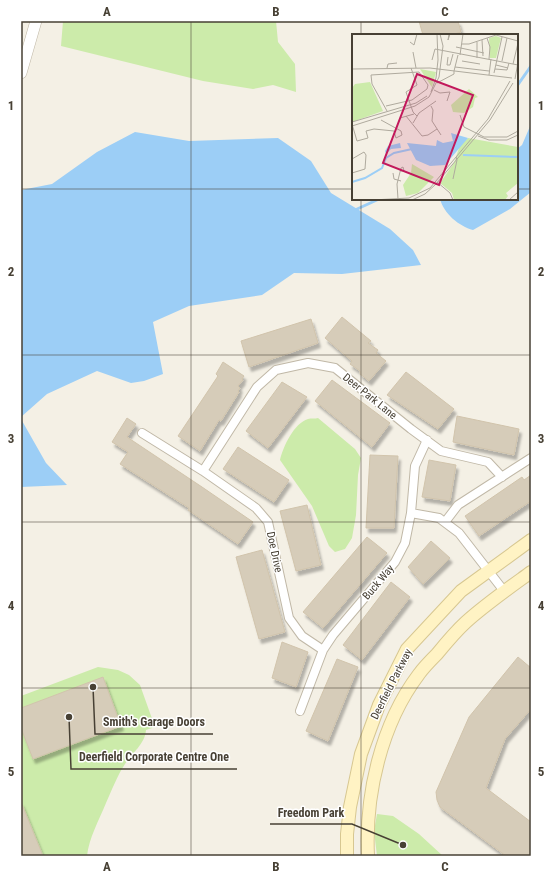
<svg xmlns="http://www.w3.org/2000/svg" width="552" height="877" font-family="'Roboto Condensed',sans-serif">
	<defs>
		<filter id="shadow"><feDropShadow dx="2.5" dy="4.5" stdDeviation="1" flood-color="#0004"/></filter>
	</defs>
	<rect width="100%" height="100%" fill="#f4f0e5"/>
	<path fill="#ccebaa" d="M63,21h213l2,21 17,22 1,28 -23,-7 -20,4 -50,-8 -142,-35z
		M318,418l37,31 6,9 -3,17 -2,40 -4,23 -7,11 -10,3 -6,-6 -17,-40 -32,-46c3,-13 14,-37 28,-41 3,-1 7,0 10,-1z
		M98,667l20,3 11,5 11,10 15,42 -9,3c-1,14 -14,23 -21,34 -8,12 -13,26 -19,39 -7,17 -17,35 -19,53h-66v-160z
		M377,814l16,2 26,18 24,22h-66l-3,-25z"/>
	<path fill="#9ccef6" d="M531,124v68l-21,17 -37,21c-14,-4 -29,-16 -33,-31h77v-50l5,-4z
		M135,132l54,9 89,-3 33,23 20,32 59,36 23,21 8,15 -79,9 -48,-1 -32,22 -73,11 -36,16 10,52 -19,7 -13,2 -34,-12 -50,23 -26,23v-227l31,-6 45,-32z
		M21,419l25,44 21,22 -46,2z"/>
	<g fill="none" stroke-linecap="round" stroke-linejoin="round">
		<path stroke="#9ccef6" stroke-width="3" d="M517,86l14,-20
			M355,210l24,-11"/>
	</g>
	<path fill="#d6ccb9" stroke="#d1c4ac" filter="url(#shadow)" d="M419,21h39l3,11 -10,3h-28z
		M342,317l29,24 -3,2 10,7 -2,3 10,8 -17,20 -9,-7v-3l-10,-7 2,-3 -27,-23z
		M311,319l7,24 -69,24 -8,-26z
		M223,362l21,14 -2,3 1,1 -5,6 2,2 -2,3 1,1 -18,29 -2,-1 -19,31 -22,-15 40,-60 -2,-2z
		M406,372l48,37 -16,20 -51,-34z
		M332,380l58,43 -18,24 -57,-46z
		M282,382l25,15 -39,51 -22,-17z
		M457,416l62,13 -5,26 -61,-13z
		M127,418l9,6 -9,13 75,50 51,35 -15,22 -50,-34 1,-2 -69,-44 8,-12 -16,-10z
		M238,447l51,33 -15,22 -51,-33z
		M370,455l28,1 -4,72h-28z
		M429,460l27,5 -6,36 -28,-4z
		M531,475v26l-52,35 -14,-20 57,-39 2,3z
		M307,505l14,60 -25,6 -16,-60z
		M367,537l20,16 -64,75 -20,-16z
		M431,541l19,17 -27,26 -15,-17z
		M262,550l23,82 -26,7 -23,-82z
		M391,582l19,15 -48,63 -19,-15z
		M282,642l26,10 -12,35 -24,-9z
		M518,657l13,11v41l-26,30 -19,49 45,34v34h-25l-66,-49 -3,-7 -1,-8 33,-75z
		M337,659l21,8 -30,74 -22,-10z
		M103,677l18,49 -88,33 -12,-31v-20z
		M21,802l22,54h-22z"/>
	<g fill="none" stroke-linecap="round" stroke-linejoin="round">
		<g stroke="#c0b8a7" stroke-width="10">
			<path id="minor" d="M142,433l61,38 53,37 12,14 21,96 13,18 21,14
				M203,471l54,-84 19,-17 32,-7 27,5 76,61 30,22 47,11 14,15
				M411,513l28,5 20,15 45,58
				M445,522l13,-17 73,-47
				M300,711l23,-61 10,-15 62,-73 10,-19 6,-30 4,-47 12,-26"/>
		</g>
		<g stroke="#c0b8a7" stroke-width="12">
			<path id="tertiary" d="M21,73l15,-52"/>
		</g>
		<g stroke="#d7c791" stroke-width="14">
			<path id="secondary" d="M347,856v-22l3,-27 11,-53 18,-49 28,-56 54,-58 70,-51
				M368,856c-3,-61 13,-132 51,-182 5,-7 12,-14 18,-20 9,-11 18,-22 29,-32 20,-18 43,-34 65,-50"/>
		</g>
		<use href="#minor" stroke="#fff" stroke-width="8"/>
		<use href="#tertiary" stroke="#fff" stroke-width="11"/>
		<use href="#secondary" stroke="#fff3c4" stroke-width="12"/>
	</g>
	<path fill="none" stroke="#474034" stroke-width="1" stroke-opacity="0.55" d="M191,21v835M361,21v14M21,189h332M517,189h14M361,199v657M21,355h510M21,522h510M21,688h510"/>
	<g text-anchor="middle" stroke-width="3" stroke-linejoin="round" paint-order="stroke">
		<g font-size="11" fill="#474034" stroke="#fff">
			<text transform="translate(370 396) rotate(39)" y="4">Deer Park Lane</text>
			<text transform="translate(275 552) rotate(78)" y="4">Doe Drive</text>
			<text transform="translate(378 582) rotate(-50)" y="4">Buck Way</text>
			<text transform="translate(391 684) rotate(-63)" y="4">Deerfield Parkway</text>
		</g>
	</g>
	<g transform="translate(352 34)">
		<rect width="166" height="166" fill="#f4f0e5"/>
		<path d="M144,2l5,2 -5,20h-6l-1,-20zM68,35l16,3 -4,15 -1,-1zM18,48l13,29 -31,11v-34l3,-4zM117,55l9,8 -3,1 -2,9 -9,6 -11,-1 -2,-7zM116,104l50,9v36l-12,10 2,3 -3,4h-51l-2,-7 -12,-10 14,-20 6,-18zM60,130l22,13 -16,16 -12,3 -3,-11 8,-12z" fill="#ccebaa"/>
		<path d="M99,99l17,5 -23,27 -15,1 -14,-6 -9,-17 29,3 1,-6 6,3 10,-2zM48,109l1,5 -10,1 -5,5 -1,-3 3,-5z" fill="#9ccef6"/>
		<path fill="none" stroke="#9ccef6" stroke-width="2" d="M111,121l55,2M0,148l13,-4 17,-10 4,-10 8,-5 18,-4"/>
		<path fill="none" stroke="#afaa9e" stroke-width="1" d="M97,0l-1,6 2,-6M135,4l3,9 -1,12M130,6l1,16M58,8l4,3 3,-11M125,8v16M110,10h7l27,-9 22,6M104,13l28,6M61,18l3,16M108,21l3,-21M96,23l-1,8h3l3,-11M80,26l3,-11 83,16M110,27l18,3M150,27l5,-23M161,30l5,-21M144,31l12,3M103,33l34,4M35,34l1,-4 9,-1M59,34l6,17 -11,7 7,20 4,4M0,35l78,-1 82,10M143,35l12,1 2,-7M102,37l4,-16M142,39l8,-36M137,41l2,-16M163,45l3,-17M85,49l17,-9v-3M82,56l6,3 10,-1 -3,9M79,58l5,-14 2,-18 -1,-26M34,72l26,-6 15,-11 1,-4 -9,-13 -48,3 1,9 15,27M79,72l2,4 -1,11 9,14M108,81l4,12 20,10h23l11,-6M54,82l16,20 6,-1 9,-6M48,84l14,-4M0,88l64,-19 11,-7M61,89l6,-10 17,-12M0,90l5,17 11,-3 -2,-7 8,-2 20,2 2,7 6,-3 -1,-4 -20,-11M0,92l63,-20 14,-9 10,-20 4,-31 -3,-12M126,102l11,4h18l11,-5M0,125l12,-7 2,3 -1,14 -13,4M41,139l1,6 7,2M101,145l4,-19 -1,-3M85,148l13,11 3,7M46,165l-1,-15 4,-16 2,-1 1,4h-4M20,166l37,-2 21,-10 58,-69 22,-38M60,166l13,-6 11,-10 54,-64 23,-37M157,166l9,-8"/>
		<path fill="#c2185b" fill-opacity="0.15" stroke="#c2185b" stroke-width="2" d="M65,40l56,21 -34,90 -56,-22z"/>
		<rect width="166" height="166" fill="none" stroke="#474034" stroke-width="2"/>
	</g>
	<path fill="none" stroke="#474034" stroke-width="1.5" d="M93 687L95 734H213M69 717L71 769H237M403 845L352 824H270"/>
	<g fill="#474034" stroke="#fff" stroke-width="1.5">
		<circle cx="93" cy="687" r="4"/>
		<circle cx="69" cy="717" r="4"/>
		<circle cx="403" cy="845" r="4"/>
	</g>
	<g font-size="12" text-anchor="middle" font-weight="bold" fill="#474034" stroke="#fff" stroke-width="3" stroke-linejoin="round" paint-order="stroke">
		<text x="154" y="726">Smith's Garage Doors</text>
		<text x="154" y="761">Deerfield Corporate Centre One</text>
		<text x="311" y="817">Freedom Park</text>
	</g>
	<rect width="552" height="877" fill="none" stroke="#ffffff" stroke-width="44"/>
	<rect x="22" y="22" width="508" height="833" fill="none" stroke="#474034" stroke-width="1.5"/>
	<g font-size="13" text-anchor="middle" font-weight="bold" fill="#474034">
		<text x="107" y="16">A</text>
		<text x="276" y="16">B</text>
		<text x="445" y="16">C</text>
		<text x="11" y="110">1</text>
		<text x="541" y="110">1</text>
		<text x="11" y="276">2</text>
		<text x="541" y="276">2</text>
		<text x="11" y="443">3</text>
		<text x="541" y="443">3</text>
		<text x="11" y="610">4</text>
		<text x="541" y="610">4</text>
		<text x="11" y="776">5</text>
		<text x="541" y="776">5</text>
		<text x="107" y="871">A</text>
		<text x="276" y="871">B</text>
		<text x="445" y="871">C</text>
	</g>
</svg>
